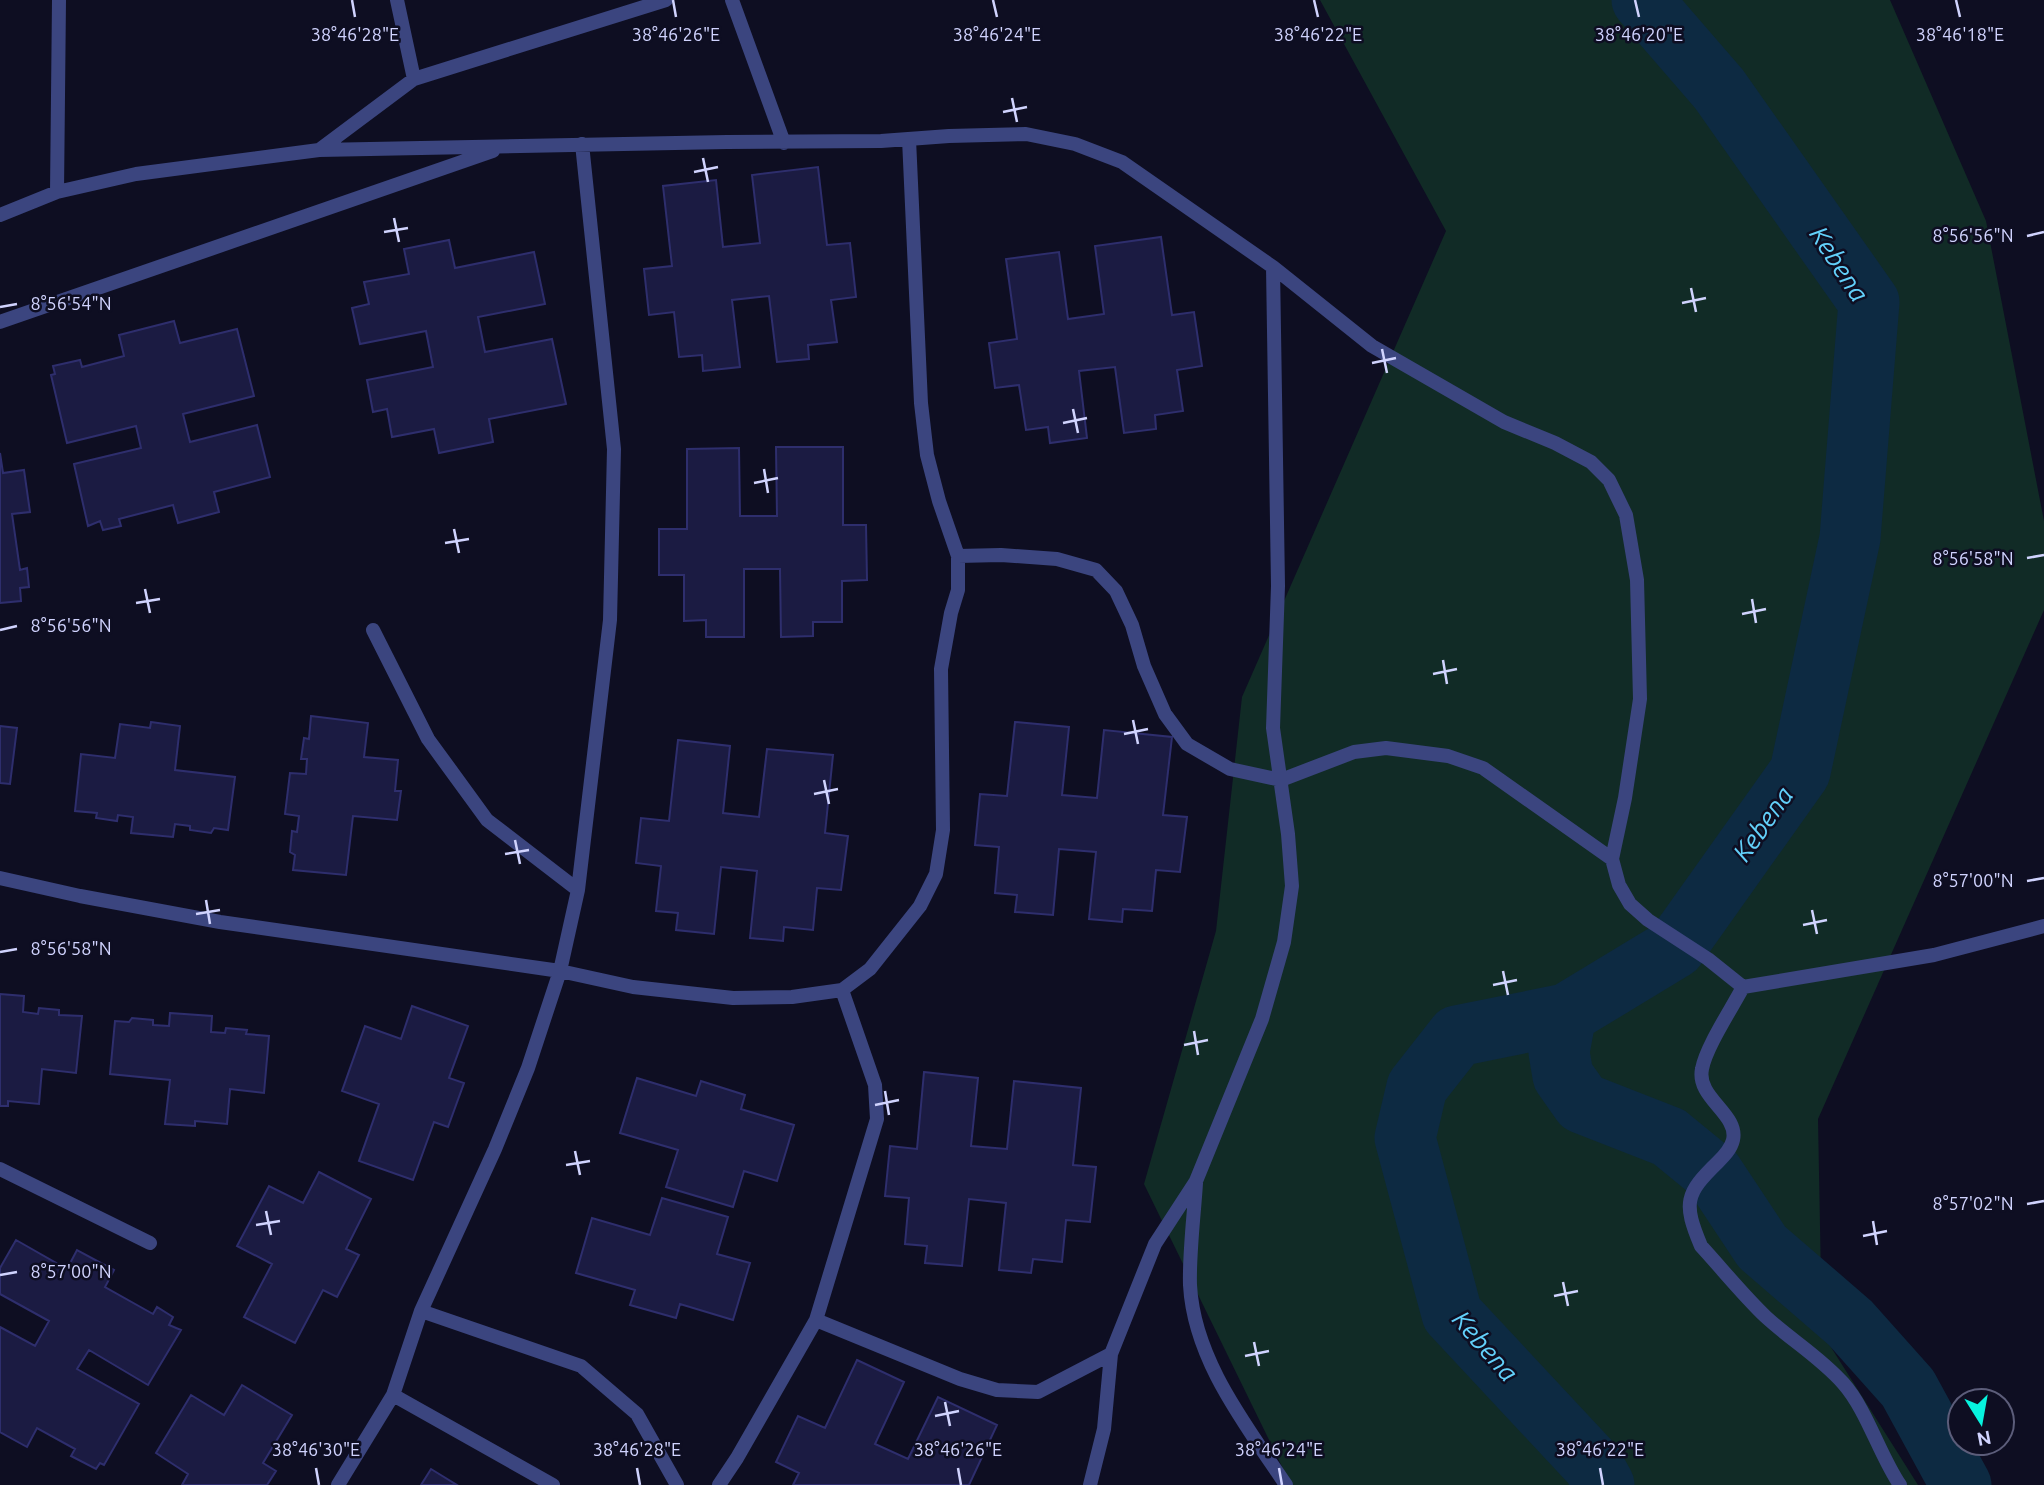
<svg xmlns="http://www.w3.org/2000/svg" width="2044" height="1485" font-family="Ubuntu,sans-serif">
	<rect width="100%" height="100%" fill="#0e0e22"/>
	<path fill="#112b26" d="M1320,0h570l96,221 58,300v89l-226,509 4,214 96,152h-627l-147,-301 72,-253 26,-234 204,-466z"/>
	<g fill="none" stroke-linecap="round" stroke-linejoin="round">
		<path stroke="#0d2a42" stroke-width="61" d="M1566,1014l-7,38 4,24 19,27 87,34 44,36 49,74 88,76 58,65 53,97
			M1604,1485l-11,-20 -141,-151 -47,-176 12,-51 40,-51 109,-22 109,-66 125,-176 50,-234 19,-236 -150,-213 -77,-89"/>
	</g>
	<path fill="#1b1b42" stroke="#2e2e6d" stroke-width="2" d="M818,167l9,78 23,-2 6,54 -25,3 6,42 -29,3 1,14 -32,3 -8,-66 -37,4 8,67 -37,4 -1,-16 -23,2 -5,-45 -25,3 -5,-46 28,-3 -9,-80 53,-6 7,67 37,-4 -8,-68z
		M1161,237l11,78 22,-3 8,54 -25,4 6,41 -28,4 1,14 -32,4 -9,-66 -36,4 8,67 -37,5 -2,-16 -22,3 -7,-45 -24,3 -6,-45 28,-4 -11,-80 53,-7 9,67 36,-5 -9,-68z
		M449,240l6,28 79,-16 11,52 -67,13 7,35 67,-13 14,65 -77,15 4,23 -54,11 -5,-24 -42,8 -5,-28 -14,3 -6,-32 66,-13 -7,-36 -66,13 -8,-36 17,-4 -5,-22 45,-8 -5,-25z
		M174,321l6,22 57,-14 17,67 -71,18 7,28 67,-17 13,52 -56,15 5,20 -41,11 -5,-18 -54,14 2,7 -18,4 -3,-9 -12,5 -14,-62 67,-16 -5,-22 -69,17 -16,-68 4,-1 -2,-8 27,-6 2,7 42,-11 -5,-21z
		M776,447h67v78h23l1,55 -25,1v41h-29v14l-32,1 -1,-68h-36v68h-38v-17l-22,1v-46h-25v-46h28v-80l52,-1 1,68h37z
		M0,453l3,20 21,-3 6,42 -18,2 8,56 7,-2 2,19 -9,1 1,13 -21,2z
		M311,716l57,7 -4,34 34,3 -3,31h6l-4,29 -44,-4 -7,59 -53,-5 2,-15 -5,-3 2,-21 5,1 2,-16 -14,-2 5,-41 16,1 1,-15h-6l3,-21 5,1z
		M151,722l29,4 -5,44 60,7 -7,53 -14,-2 -3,5 -21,-3v-4l-15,-2 -2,13 -42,-4 2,-16 -15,-2 -1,6 -21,-3 1,-5 -22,-2 6,-57 34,4 5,-34 30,4z
		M1015,722l54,5 -7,68 35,3 7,-68 68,7 -9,78 24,2 -7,55 -24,-2 -4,41 -29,-2 -1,13 -33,-3 7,-67 -37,-3 -6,66 -38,-3 2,-17 -22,-2 4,-46 -24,-2 5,-51 27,2z
		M0,726l17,2 -7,56 -10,-1z
		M678,740l52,6 -7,67 36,4 8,-68 66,6 -8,78 23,3 -7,54 -24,-2 -4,42 -29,-3 -1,14 -33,-3 7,-67 -36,-4 -7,67 -38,-4 2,-17 -22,-2 5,-45 -25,-3 5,-45 28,3z
		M0,994l24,2 -1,16 15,2 1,-6 20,2v5l23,1 -6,57 -34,-4 -3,35 -31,-3v5h-8z
		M412,1006l56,20 -19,52 15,5 -16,44 -14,-5 -21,58 -54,-19 20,-57 -37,-13 23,-65 36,13z
		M170,1013l42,3 -1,16 14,1 1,-5 21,2 -1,4 23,2 -5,57 -34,-4 -3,35 -32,-3v5l-30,-2 5,-44 -60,-6 5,-53 14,1 3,-4 21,2v5l16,1z
		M924,1072l54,6 -7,68 36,3 7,-68 67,7 -8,77 23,2 -6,55 -24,-2 -4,42 -29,-3 -2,14 -32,-3 7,-67 -37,-4 -7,67 -37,-3 2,-17 -22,-2 4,-46 -24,-2 5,-50 27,3z
		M637,1078l59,18 5,-15 44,14 -4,14 53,16 -17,56 -33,-10 -11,36 -67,-20 12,-37 -58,-17z
		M319,1172l52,27 -25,50 13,6 -22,42 -14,-7 -28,53 -51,-26 28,-53 -35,-18 32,-60 34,17z
		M662,1198l66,19 -11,37 33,9 -17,57 -53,-16 -4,14 -46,-13 5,-15 -59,-17 16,-55 58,17z
		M16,1240l51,29 10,-19 37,20 -9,17 48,27 4,-7 16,10 -4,8 12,5 -33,55 -59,-35 -12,19 62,35 -35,61 -4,-2 -4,6 -25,-13 4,-7 -38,-21 -10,19 -27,-15v-105l35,19 14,-25 -49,-27v-26z
		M857,1360l47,22 -29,62 33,15 30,-62 59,28 -28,60h-176l6,-12 -23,-11 22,-46 27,12z
		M242,1385l50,30 -29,48 13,8 -9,14h-85l6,-11 -32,-21 35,-58 33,20z
		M431,1469l26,16h-36z"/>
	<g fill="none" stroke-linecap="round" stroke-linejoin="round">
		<path stroke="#3b457f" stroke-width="14" d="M397,0l17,79
			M732,0l52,143
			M319,150l95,-71 252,-79
			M57,192l2,-192
			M0,215l57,-23 79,-18 183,-24 408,-8 154,-1 68,-5 77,-2 49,10 47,18 151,105 99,79 132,76 51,21 36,19 18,18 17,35 11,65 3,119 -15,99 -13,61 7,26 11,19 18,16 60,39 35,28 191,-32 110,-29
			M0,322l493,-171
			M958,556l43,-1 56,4 39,11 20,21 16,34 12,41 21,48 22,30 43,25 51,11 73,-28 32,-4 62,8 35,12 129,91
			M373,630l55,109 59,81 91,70
			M0,878l80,18 140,26 340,49 73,16 100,11 59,-1 50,-7 28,-21 50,-63 16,-32 7,-44 -2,-161 10,-56 7,-23v-34l-19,-55 -12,-46 -6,-52 -12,-264
			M1743,987c-11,21 -37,60 -41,82 -6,29 37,45 31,71 -2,9 -9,16 -15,22 -33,32 -35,41 -17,84 22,24 42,49 65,71 25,23 54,40 77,66 24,27 36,71 57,102
			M0,1169l150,74
			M1196,1183c-2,32 -7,71 -6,102 4,75 56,140 96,200
			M421,1311l160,55 56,48 40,71
			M816,1320l144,59 37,11 41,2 73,-38
			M393,1395l160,90
			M338,1485l55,-90 28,-84 74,-162 33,-81 32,-97 18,-81 32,-270 4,-171 -32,-305
			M719,1485l18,-27 79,-138 61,-201 -2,-34 -33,-95
			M1090,1485l14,-56 7,-75 44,-110 41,-63 66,-162 22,-77 8,-56 -4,-52 -15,-106 5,-142 -5,-319"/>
	</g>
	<path fill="none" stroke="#d0d3fe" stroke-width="2.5" d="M352,0l3,17M673,0l3,17M993,0l4,17M1314,0l4,17M1635,0l4,17M1956,0l4,17M1012,98l5,24M1003,112l24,-5M703,158l5,24M694,172l24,-5M394,218l5,24M384,232l24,-4M2027,236l17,-4M1691,288l5,24M1682,303l24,-5M0,307l17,-3M1382,349l5,24M1372,363l24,-5M1073,409l5,24M1063,423l24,-5M764,469l4,24M754,483l24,-5M454,529l5,24M445,543l24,-4M2027,558l17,-3M145,589l5,24M1752,599l4,24M136,603l24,-4M1742,614l24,-5M0,630l17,-4M1443,660l4,24M1433,674l24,-5M1133,720l5,24M1124,734l24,-5M824,780l5,24M814,794l24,-5M515,840l5,24M505,854l24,-4M2027,881l17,-3M206,900l4,24M1812,910l5,24M196,914l24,-4M1803,925l24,-5M0,952l17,-3M1503,971l5,24M1493,985l24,-5M1194,1031l4,24M1184,1045l24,-5M885,1091l4,24M875,1105l24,-5M575,1151l5,24M566,1165l24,-4M2027,1204l17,-3M266,1211l5,24M1873,1221l4,24M256,1225l24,-4M1863,1236l24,-5M0,1275l17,-3M1563,1282l5,24M1554,1296l24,-5M1254,1342l5,24M1245,1356l24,-5M945,1402l5,24M935,1416l24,-5M316,1468l3,17M637,1468l3,17M958,1468l3,17M1279,1468l3,17M1600,1468l3,17"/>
	<g text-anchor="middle" stroke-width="5" stroke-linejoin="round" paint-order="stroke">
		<g font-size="26" font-style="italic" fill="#62d0fa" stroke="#0e0e22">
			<text transform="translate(1839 264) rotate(57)" y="9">Kebena</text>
			<text transform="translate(1763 824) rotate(-55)" y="9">Kebena</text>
			<text transform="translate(1485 1346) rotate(49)" y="9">Kebena</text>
		</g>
	</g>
	<g font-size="18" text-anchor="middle" fill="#d0d3fe" stroke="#0e0e22" stroke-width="5" stroke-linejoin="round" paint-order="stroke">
		<text x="355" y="41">38°46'28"E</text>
		<text x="676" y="41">38°46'26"E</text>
		<text x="997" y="41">38°46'24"E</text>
		<text x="1318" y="41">38°46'22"E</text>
		<text x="1639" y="41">38°46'20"E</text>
		<text x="1960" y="41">38°46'18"E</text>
		<text x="1973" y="242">8°56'56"N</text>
		<text x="71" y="310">8°56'54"N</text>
		<text x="1973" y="565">8°56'58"N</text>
		<text x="71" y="632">8°56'56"N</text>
		<text x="1973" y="887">8°57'00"N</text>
		<text x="71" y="955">8°56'58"N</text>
		<text x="1973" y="1210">8°57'02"N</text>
		<text x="71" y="1278">8°57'00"N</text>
		<text x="316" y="1456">38°46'30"E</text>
		<text x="637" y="1456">38°46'28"E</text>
		<text x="958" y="1456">38°46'26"E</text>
		<text x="1279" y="1456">38°46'24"E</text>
		<text x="1600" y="1456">38°46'22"E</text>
	</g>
	<g transform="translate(1981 1422) rotate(169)"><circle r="33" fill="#0e0e22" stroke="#5c5d7a" stroke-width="2"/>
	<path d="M0-5L12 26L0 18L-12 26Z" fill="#07f3de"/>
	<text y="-10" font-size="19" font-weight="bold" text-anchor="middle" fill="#d0d3fe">N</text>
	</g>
</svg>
